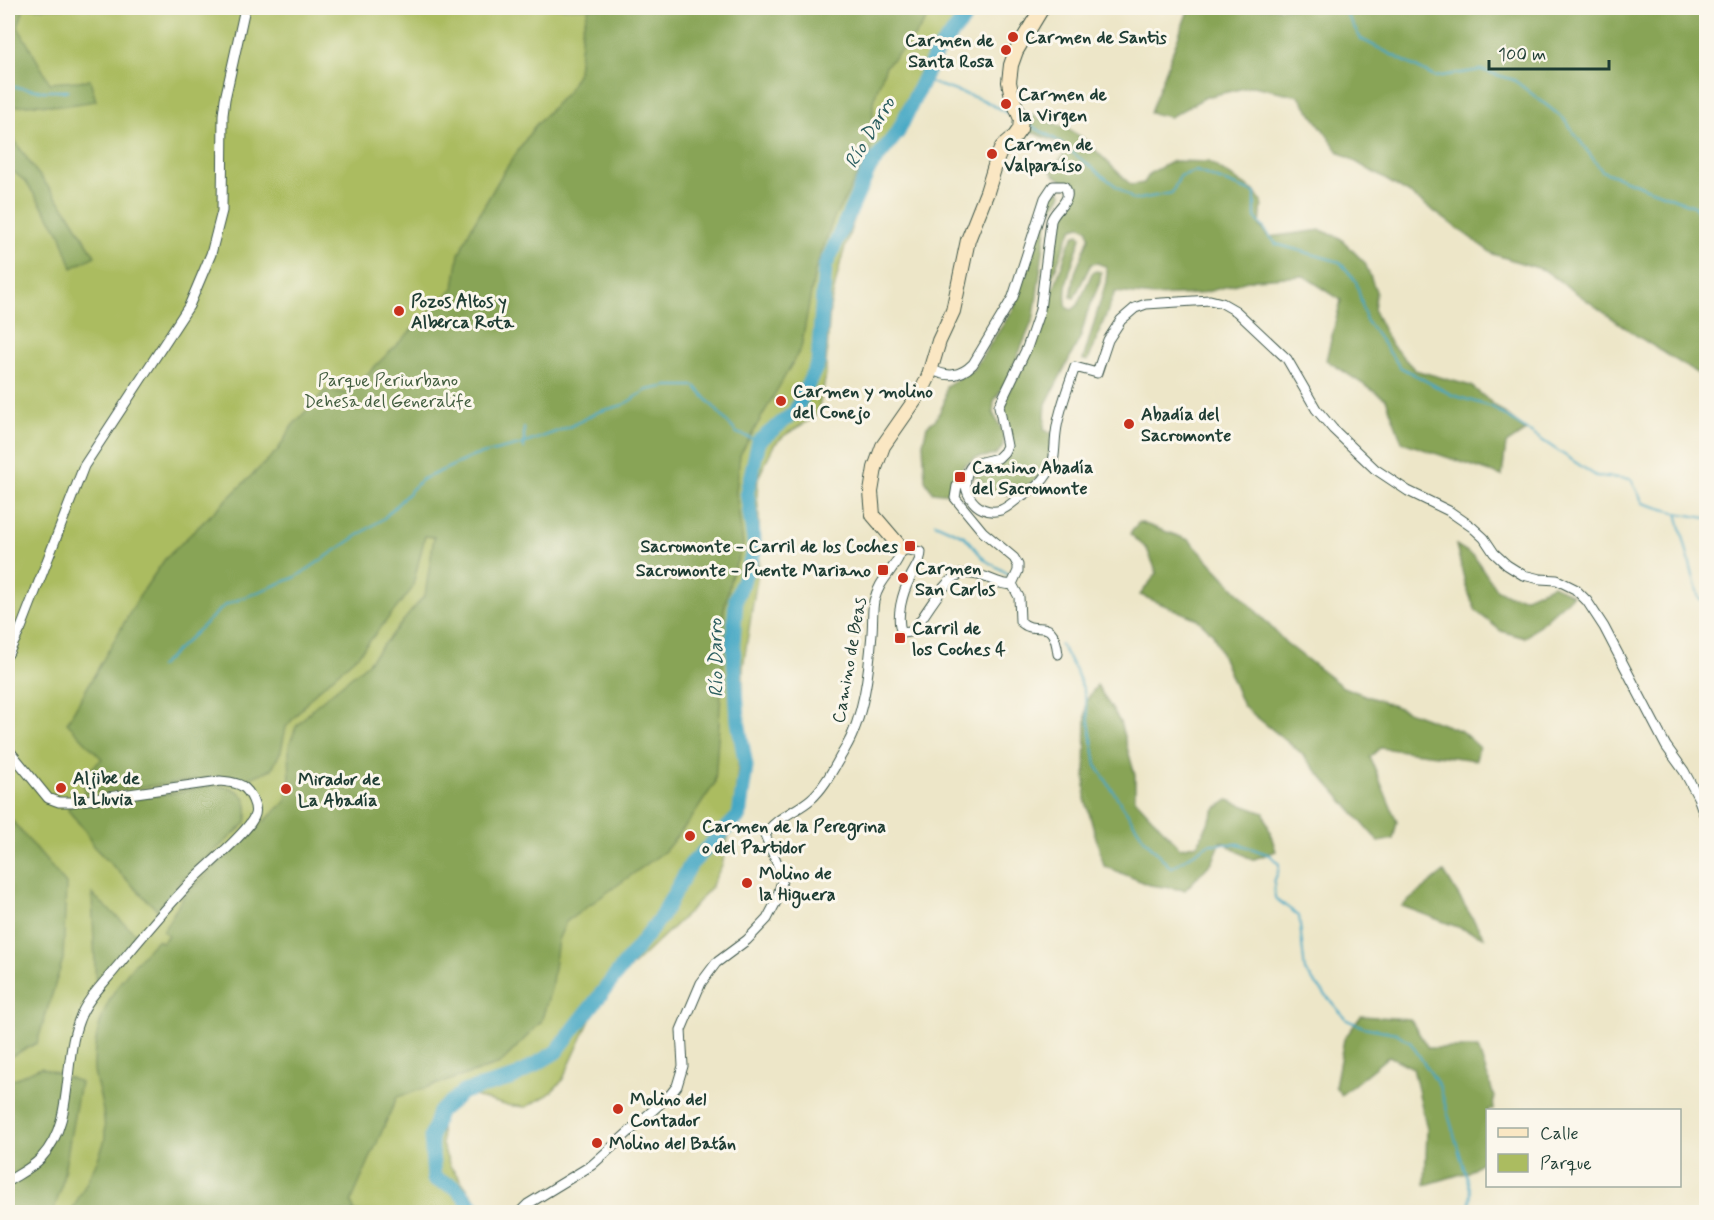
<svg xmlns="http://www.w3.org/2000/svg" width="1714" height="1220" font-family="Mynerve,sans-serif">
	<rect width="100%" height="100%" fill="#fbf7ec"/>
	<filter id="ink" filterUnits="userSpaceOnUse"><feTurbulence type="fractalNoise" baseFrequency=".0167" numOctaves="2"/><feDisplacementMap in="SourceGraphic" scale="12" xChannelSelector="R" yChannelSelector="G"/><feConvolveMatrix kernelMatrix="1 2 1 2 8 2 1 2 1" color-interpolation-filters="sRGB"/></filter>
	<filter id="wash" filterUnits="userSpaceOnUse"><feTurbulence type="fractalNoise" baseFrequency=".008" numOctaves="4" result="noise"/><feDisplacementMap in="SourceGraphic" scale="24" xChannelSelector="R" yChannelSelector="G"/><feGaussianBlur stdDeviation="1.35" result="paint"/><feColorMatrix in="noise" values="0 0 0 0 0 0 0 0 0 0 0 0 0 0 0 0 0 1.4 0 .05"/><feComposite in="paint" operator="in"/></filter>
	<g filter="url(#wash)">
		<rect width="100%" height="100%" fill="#ede6c8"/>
		<path fill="#abbc60" stroke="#657c4a" stroke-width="1.5" d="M8,8h220l3,4 9,-1 4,-3h724l-22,35 -31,61 -53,90 -21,66 -11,47 -5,73 -7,30 -5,8 -28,17 -11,10 -16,33 -1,17 2,24v46l-16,102 -1,53 -8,92 -12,53 -11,22 -23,26 -80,76 -18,31 -28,61 -14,14 -22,12 -21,-2 -35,-10h-13l-11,6 -6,10 2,34 8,21 35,46h-477z"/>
		<path fill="#88a456" stroke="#547045" stroke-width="1.5" d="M8,8h16l-6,19 32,56 40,-3 6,21 -34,5 -25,-2 -29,3z
			M589,8h339l3,5 -16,23 -29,30 -13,35v27l-3,25 -37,67 -18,51 -14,77 -61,107 -4,37 7,53 -12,33 -7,32 -1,55 -8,118 -24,36 -26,32 -99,71 -8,18 -7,49 -10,33 -41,42 -103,33 -46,105 4,10h-284c8,-15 33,-60 34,-75 0,-13 -2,-29 -5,-41 -2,-9 -6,-19 -6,-28 -1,-55 25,-91 63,-128l5,3 6,-8 -5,-4 22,-37 100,-92 5,-17 -1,-39 7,-19 18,-20 53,-43 58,-69 9,-58 -9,-1 -13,53 -53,65 -44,39 -29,34 -5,24 -9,18 -27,11 -15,-4 -146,18 -1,-18 19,-17 -35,-36 72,-126 26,-38 113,-109 14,-24 33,-35 23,2 106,-105 5,-34 11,-24 33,-57 31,-46 33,-35 11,-20 4,-43z
			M1189,8h517v371l-69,-43 -93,-66 -51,-16 -83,-60 -71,-42 -40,-56 -46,-10 -47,11 -36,20 -20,-4z
			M1025,113l41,15 17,10 48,47 13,-2 6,-10 23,-12 36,1 45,29 8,11 -2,24 9,11 52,-7 19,8 25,25 11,28 -2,20 16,32 25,27 56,16 55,45 -20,13 -4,32 -100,-34 -16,-43 -60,-39 15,-60 -37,-24 -49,3 -56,15 -45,2 -39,-4 -27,69 -5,-1 23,-78 1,-11 -2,-5 -8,-3 -6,1 -17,34 -3,-1 4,-24 14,-35 -1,-9 -8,-3 -7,2 -6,11 -20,52 -2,1 7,-56 5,-17 18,-27v-4c-9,-8 -16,-6 -24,-17l15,-19 -2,-7 -40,-16z
			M8,131l27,39 33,42 27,44 -23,12 -12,-35 -34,-51 -18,-15z
			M1059,190l3,3c-2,8 -10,15 -14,22l-14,102 -25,60 -15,24 -1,12 8,15 3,11 -2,9 -7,7 -19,3 -12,7 -15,29 -16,-2 -8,-12 -2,-37 4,-17 9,-7 8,-16 2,-17 28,-17 40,-61 32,-105 6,-9z
			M1079,234l2,3c-6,23 -20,47 -14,71l5,2 6,-5 14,-32 4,-2 5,1 -1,10 -13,31 -6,23 -35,68 -2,26 8,3c-3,39 -9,47 -44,62l-15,-5 -21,-16 11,-9 16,-3 8,-5 4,-9v-12l-7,-25 4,-19 15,-25 21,-54 1,-11 9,-14 15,-44 6,-9z
			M1139,522l50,18 97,103 57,44 118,44 18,16 -3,13 -96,-12 -10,9 27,65 -4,17 -14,3 -79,-90 -57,-46 -30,-72 -16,-15 -57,-24 17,-22 -10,-24 -17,-15z
			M1456,545l18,11 22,33 13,7 17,1 27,-12 20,10 -48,43 -24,-7 -25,-20 -10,-24z
			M1097,685l23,37 15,53v24l45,49 18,-4 17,-35 13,-9 36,13 12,38 -24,9 -31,-19 -8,20 -28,29 -35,-5 -46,-19 -19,-67 1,-98z
			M212,785c26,2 40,9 34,38l-61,54 -28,33 -64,-64 -7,-14 -18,-22 2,-6 98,-10z
			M8,816l58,68 -3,75 -26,84 -29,15z
			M1444,872l40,65 -82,-31z
			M92,894l46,42 -42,53z
			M1361,1016l49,3 18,29h50l16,48 -1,14h-5l-1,48 -19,14 -43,13 2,-56 -14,-61 -24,-12 -48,39 -6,-9 9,-47z
			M41,1067l39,15 -19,107 -8,23h-45v-130z"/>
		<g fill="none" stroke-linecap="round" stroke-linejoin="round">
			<path stroke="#44a7c4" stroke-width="2" d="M1343,8l18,31 74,38 46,-7 33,10 49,38 39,53 92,35 12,17
				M923,80l60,20 30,16
				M8,86l35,5h25
				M1026,123l29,16 79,61 38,-7 8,-17 16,-5 59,22v24l21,27 64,18 16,19 10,39 34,47 52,28 40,12 104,69 35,3 12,24 34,10 22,86 7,4
				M524,448v-20
				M1677,513l29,5
				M935,523l29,13 21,24 22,13 5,7
				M1060,644l15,25 9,22 12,74 49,75 26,28 38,-24h30l31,11 9,9v5l-5,13 1,16 24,18 6,55 42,49 16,7 33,6 14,9 30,45 31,105 -2,20
				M159,667l66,-62 71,-28 88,-59 37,-38 53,-24 46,-11 49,-18 29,-15 25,-7 24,-15 21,-4h27l42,47 22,8"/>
			<path stroke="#44a7c4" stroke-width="15" d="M478,1212l-23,-25 -21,-8 -3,-42 8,-25 24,-20 50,-14 43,-26 105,-135 30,-53 48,-48 7,-50 -8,-45 -5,-78 3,-44 19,-50 -8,-57 12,-51 36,-29 23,-49 7,-96 45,-100 28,-35 38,-79 30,-36 3,-9"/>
		</g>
	</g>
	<g filter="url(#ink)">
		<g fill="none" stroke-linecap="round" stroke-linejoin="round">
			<g stroke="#3e564a" stroke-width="11">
				<path id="street" d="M931,369c16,9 29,8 42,-5l40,-67 32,-99 8,-12h11c11,14 -9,22 -13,35l-11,89 -13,38 -28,58 8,40 -3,6 -6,6 -25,6c-19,20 2,54 28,46 8,-3 13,-9 19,-13 11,-7 21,-12 28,-24 8,-12 6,-26 8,-40 2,-20 12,-46 19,-66l22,6 11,-33 13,-20 14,-12 11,-4 64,-4 12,3 14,8 51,48 29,50 17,20 42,40 33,22 41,20 23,16 12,11 10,15 13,12 16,10 17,4 17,1 18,9 12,12 17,26 62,119 18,25 14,26 8,23
					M1012,584l7,13 1,24c17,17 33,-9 38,33
					M8,654l13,-26 63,-162 105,-160 22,-52 11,-43 1,-96 2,-16 20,-91
					M8,749l40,49 11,4h14l147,-21c7,1 15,1 22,5 8,5 17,22 12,31 -7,16 -46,48 -60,62 -28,28 -53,59 -78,89 -13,16 -30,32 -37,52 -17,44 -4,102 -38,138 -9,10 -22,16 -33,23
					M520,1212l8,-8 64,-39 78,-70 7,-9 6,-20 -2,-36 20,-47 15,-20 31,-23 20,-21 9,-17 7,-25 -18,-42c11,-18 31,-23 46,-36 15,-13 24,-34 34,-50 19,-32 24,-78 27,-116 1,-11 0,-21 2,-32 6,-24 22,-31 28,-52l19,3c0,10 -7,17 -11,26 -7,14 -15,39 -8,55l8,-1 5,-4c11,-14 31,-51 46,-54 8,-2 17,1 24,3 9,3 18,9 27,7l6,-13v-6l-4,-7 -31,-26 -28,-34 2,-12 8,-6"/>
			</g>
			<g stroke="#3e564a" stroke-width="16">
				<path id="secondary" d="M902,549l-29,-34 -2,-23 4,-24 8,-22 39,-56 6,-12 11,-37 14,-30 15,-71 19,-48 10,-33 5,-12 13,-11 5,-7 1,-10 -9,-22 -3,-15 2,-17 5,-14 26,-43"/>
			</g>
			<use href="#street" stroke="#fff" stroke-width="9"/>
			<use href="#secondary" stroke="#fae7c3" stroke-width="14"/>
		</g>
	</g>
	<g fill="#c8321e" stroke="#fbf7ec" stroke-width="2">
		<circle cx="1013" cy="37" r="6"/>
		<circle cx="1006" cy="50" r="6"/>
		<circle cx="1006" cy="104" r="6"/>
		<circle cx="992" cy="154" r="6"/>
		<circle cx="399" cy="311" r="6"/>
		<circle cx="781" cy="401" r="6"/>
		<circle cx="1129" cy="424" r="6"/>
		<rect x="954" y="471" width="12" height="12" rx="3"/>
		<rect x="904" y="540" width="12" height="12" rx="3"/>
		<rect x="877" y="564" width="12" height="12" rx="3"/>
		<circle cx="903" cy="578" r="6"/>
		<rect x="894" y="632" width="12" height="12" rx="3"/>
		<circle cx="61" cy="788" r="6"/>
		<circle cx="286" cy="789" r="6"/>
		<circle cx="690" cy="836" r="6"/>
		<circle cx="747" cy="883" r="6"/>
		<circle cx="618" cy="1109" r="6"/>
		<circle cx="597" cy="1143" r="6"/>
	</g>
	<g text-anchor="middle" stroke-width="6" stroke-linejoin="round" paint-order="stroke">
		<g font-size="18" font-weight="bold" fill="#1f3d34" stroke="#fbf7ec" text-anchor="start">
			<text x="1025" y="43">Carmen de Santis</text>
			<text x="994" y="46" text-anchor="end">Carmen de<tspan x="994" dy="21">Santa Rosa</tspan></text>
			<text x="1018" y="100">Carmen de<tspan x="1018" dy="21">la Virgen</tspan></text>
			<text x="1004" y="150">Carmen de<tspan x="1004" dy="21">Valparaíso</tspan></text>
			<text x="411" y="307">Pozos Altos y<tspan x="411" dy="21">Alberca Rota</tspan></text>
			<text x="793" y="397">Carmen y molino<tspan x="793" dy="21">del Conejo</tspan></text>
			<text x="1141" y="420">Abadía del<tspan x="1141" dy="21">Sacromonte</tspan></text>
			<text x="972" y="473">Camino Abadía<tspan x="972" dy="21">del Sacromonte</tspan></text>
			<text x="898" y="552" text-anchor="end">Sacromonte - Carril de los Coches</text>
			<text x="915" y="574">Carmen<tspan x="915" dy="21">San Carlos</tspan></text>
			<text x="871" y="576" text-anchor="end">Sacromonte - Puente Mariano</text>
			<text x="912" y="634">Carril de<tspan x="912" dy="21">los Coches 4</tspan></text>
			<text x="73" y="784">Aljibe de<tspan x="73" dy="21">la Lluvia</tspan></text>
			<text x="298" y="785">Mirador de<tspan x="298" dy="21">La Abadía</tspan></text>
			<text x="702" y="832">Carmen de la Peregrina<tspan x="702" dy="21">o del Partidor</tspan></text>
			<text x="759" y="879">Molino de<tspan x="759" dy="21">la Higuera</tspan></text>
			<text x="630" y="1105">Molino del<tspan x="630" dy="21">Contador</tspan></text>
			<text x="609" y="1149">Molino del Batán</text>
		</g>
		<g font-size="18" fill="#425d3f" stroke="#fbf7ec">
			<text x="388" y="386">Parque Periurbano<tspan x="388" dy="21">Dehesa del Generalife</tspan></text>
		</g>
		<g font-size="18" fill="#1f3d34" stroke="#fbf7ec">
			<text transform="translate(849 660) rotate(-80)" y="6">Camino de Beas</text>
		</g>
		<g font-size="20" font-style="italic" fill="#2a5d5f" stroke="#fbf7ec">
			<text transform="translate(869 132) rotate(-59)" y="7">Río Darro</text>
			<text transform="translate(715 658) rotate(-91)" y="7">Río Darro</text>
		</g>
	</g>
	<rect width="1714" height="1220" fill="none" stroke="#fbf7ec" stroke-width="30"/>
	<rect x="1486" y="1109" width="195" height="78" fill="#fbf7ec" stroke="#a3ada2" stroke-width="1.5"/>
	<rect x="1498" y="1128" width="30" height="9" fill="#fae7c3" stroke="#a3ada2" stroke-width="1.5"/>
	<text x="1540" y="1139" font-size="18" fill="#1f3d34">Calle</text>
	<rect x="1498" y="1154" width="30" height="18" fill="#abbc60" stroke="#a3ada2" stroke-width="1.5"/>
	<text x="1540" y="1169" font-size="18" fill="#1f3d34">Parque</text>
	<path d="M1489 60v9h120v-9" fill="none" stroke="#1f3d34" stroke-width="3"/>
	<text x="1498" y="60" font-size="18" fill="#1f3d34" stroke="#fbf7ec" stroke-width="4.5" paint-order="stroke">100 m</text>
</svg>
